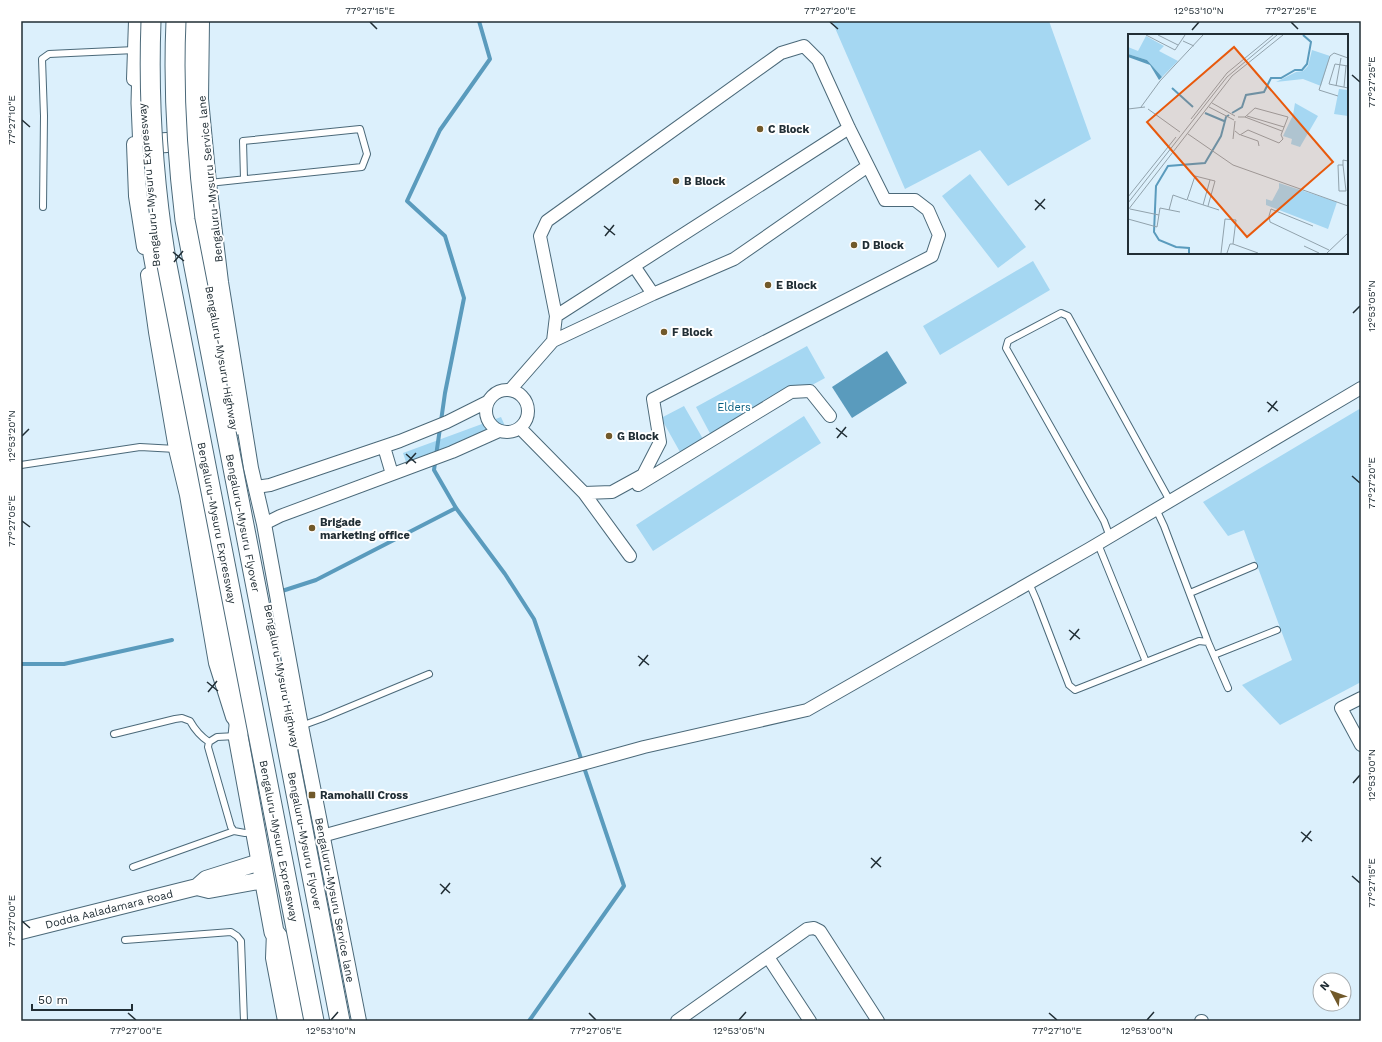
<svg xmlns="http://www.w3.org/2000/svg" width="1382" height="1042" font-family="'Work Sans',sans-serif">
	<rect width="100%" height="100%" fill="#dcf0fc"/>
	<path fill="#a5d7f2" d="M832,21h217l42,118 -83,47 -28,-36 -75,39z
		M970,174l56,73 -28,21 -56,-72z
		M1033,261l17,29 -110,65 -17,-29z
		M807,346l18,32 -112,61 -17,-32z
		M684,406l19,33 -23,13 -19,-34z
		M1361,408v274l-81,43 -38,-40 50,-25 -48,-130 -16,6 -25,-34z
		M804,416l17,27 -168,108 -17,-26z
		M501,417l4,9 -99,36 -3,-9z"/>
	<path fill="#5a9bbd" d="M887,351l20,32 -55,35 -20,-31z"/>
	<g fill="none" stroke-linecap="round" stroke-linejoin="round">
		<path stroke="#5a9bbd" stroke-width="4" d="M479,21l11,38 -50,71 -33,71 38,35 19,62 -19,95 -11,77 22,38 49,66 29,45 90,267 -95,135
			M282,591l34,-11 140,-72
			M21,664h43l108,-24"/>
		<g stroke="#4b6979" stroke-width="8">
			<path id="service" d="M209,183l153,-16 5,-13 -7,-25 -117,12 1,38
				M43,207l1,-91 -2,-57 7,-5 86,-4
				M21,465l119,-18 36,2
				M1156,509l8,17 44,116
				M1110,537l-6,-16 -98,-173 2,-7 53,-28 7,3 102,185
				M1098,544l48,118
				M1029,583l7,16 33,86 6,5 124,-49 9,1 20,46
				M1190,593l64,-27
				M1214,655l63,-25
				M301,726l22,-8 106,-44
				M114,734l61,-15 7,-1 8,3c5,9 10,15 19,21
				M236,736l-19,1 -8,5 -1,5 23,80 3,4 11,2 9,-1
				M133,867l101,-36
				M125,940l106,-8 6,4 4,5 3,80"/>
		</g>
		<g stroke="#4b6979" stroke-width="14">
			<path id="minor" d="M634,266l19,28
				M556,316l293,-188
				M553,341l100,-47 81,-35 134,-93
				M511,389l42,-48 3,-25 -16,-80 7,-15 234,-168 23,-7 14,14 31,68 36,72h30l13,10 11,25 -7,21 -279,143 7,43 -17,33 -31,17 -28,1
				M486 411a21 21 0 1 1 42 0a21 21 0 1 1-42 0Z
				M520,428l64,65 46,63
				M384,447l8,27
				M638,485l153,-93 19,-1 20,25
				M256,487l14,-2 130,-44 47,-19 40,-20
				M264,524l16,-8 172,-64 47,-21
				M1361,698l-20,10 20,37
				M322,836l322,-89 163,-37 282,-161 272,-161
				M768,957l42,64
				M677,1021l130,-92 7,-1 6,3 58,90
				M1201,1021h1"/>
		</g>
		<g stroke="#4b6979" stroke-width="16">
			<path id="tertiary" d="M202,21l-1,78 8,84 12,99 30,186 13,56 37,202 58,295
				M134,79l2,-58
				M134,144l2,52 8,51
				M148,275l8,57 20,117 11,46 29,168 17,54 4,5
				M274,932l-1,26 12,63"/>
		</g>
		<g stroke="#4b6979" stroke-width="18">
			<path id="secondary" d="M197,887l9,-8 54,-17
				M21,931l176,-44 12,3 55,-10"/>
		</g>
		<g stroke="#4b6979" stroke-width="21">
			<path id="trunk" d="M189,21l-1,89 6,72 15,101 25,143
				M142,66l-1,37 2,47 10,104 28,154 57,289 1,29 -1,10 36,196 12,16 14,73
				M143,144l48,-3"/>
		</g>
		<use href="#service" stroke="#fff" stroke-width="6"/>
		<use href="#minor" stroke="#fff" stroke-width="12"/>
		<use href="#tertiary" stroke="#fff" stroke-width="14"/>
		<use href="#secondary" stroke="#fff" stroke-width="16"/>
		<use href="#trunk" stroke="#fff" stroke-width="19"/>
		<g stroke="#4b6979" stroke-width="21" stroke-linecap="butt">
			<path id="trunk-bridge" d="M151,21c-3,81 2,158 15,239l148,761
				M176,21c-3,67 1,133 9,199l155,801"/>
		</g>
		<use href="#trunk-bridge" stroke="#fff" stroke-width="19"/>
	</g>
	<path fill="none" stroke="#212e35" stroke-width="1.5" d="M370,22l7,7M830,22l8,7M1291,22l7,7M1192,30l7,-8M1352,75l8,7M22,120l8,7M1035,200l10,9M1035,210l10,-11M604,226l11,9M605,236l9,-11M173,252l11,9M174,262l9,-11M1353,313l7,-7M1267,402l11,9M1268,412l9,-11M836,428l11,9M22,436l7,-7M837,438l9,-11M406,454l10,9M406,464l10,-11M1352,476l8,7M22,521l8,6M1069,630l11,9M1070,640l9,-11M638,656l11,9M639,666l9,-11M207,682l11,9M208,692l9,-11M1353,783l7,-8M1301,832l11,9M1302,842l9,-11M871,858l10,9M871,868l10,-11M1352,876l8,7M440,884l10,9M441,894l9,-11M22,921l8,7M128,1013l8,7M589,1013l7,7M1049,1013l8,7M331,1020l7,-8M739,1020l7,-8M1147,1020l7,-8"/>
	<g fill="#71592a" stroke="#fff" stroke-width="1.5">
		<circle cx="760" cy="129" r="4"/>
		<circle cx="676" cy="181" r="4"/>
		<circle cx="854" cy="245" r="4"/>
		<circle cx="768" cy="285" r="4"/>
		<circle cx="664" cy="332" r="4"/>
		<circle cx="609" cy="436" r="4"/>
		<circle cx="312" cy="528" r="4"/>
		<rect x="308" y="791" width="8" height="8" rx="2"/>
	</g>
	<g text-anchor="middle" stroke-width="4" stroke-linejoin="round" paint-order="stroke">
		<g font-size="11" font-weight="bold" fill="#212e35" stroke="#fff" text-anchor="start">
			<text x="768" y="133">C Block</text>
			<text x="684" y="185">B Block</text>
			<text x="862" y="249">D Block</text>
			<text x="776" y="289">E Block</text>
			<text x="672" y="336">F Block</text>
			<text x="617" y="440">G Block</text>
			<text x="320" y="526">Brigade<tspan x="320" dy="13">marketing office</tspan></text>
			<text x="320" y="799">Ramohalli Cross</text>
		</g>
		<g font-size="11" fill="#212e35" stroke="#fff">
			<text transform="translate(210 179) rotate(-96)" y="4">Bengaluru-Mysuru Service lane</text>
			<text transform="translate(149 185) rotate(-95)" y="4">Bengaluru-Mysuru Expressway</text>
			<text transform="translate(222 358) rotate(80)" y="4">Bengaluru-Mysuru Highway</text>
			<text transform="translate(217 523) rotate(79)" y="4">Bengaluru-Mysuru Expressway</text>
			<text transform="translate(243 523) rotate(79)" y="4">Bengaluru-Mysuru Flyover</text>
			<text transform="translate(282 676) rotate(79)" y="4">Bengaluru-Mysuru Highway</text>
			<text transform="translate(279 841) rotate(79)" y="4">Bengaluru-Mysuru Expressway</text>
			<text transform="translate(305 841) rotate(79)" y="4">Bengaluru-Mysuru Flyover</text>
			<text transform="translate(335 900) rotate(79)" y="4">Bengaluru-Mysuru Service lane</text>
			<text transform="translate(109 909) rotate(-14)" y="4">Dodda Aaladamara Road</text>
		</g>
		<g font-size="11" fill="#045d7f" stroke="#fff">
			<text x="734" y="411">Elders</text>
		</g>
	</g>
	<g transform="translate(1128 34)">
		<rect width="220" height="220" fill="#dcf0fc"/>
		<path d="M18,2l18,10 -5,5 19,10 -16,16 -15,-17 -19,-6v-7l10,4zM184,16l18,6 -9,30 -18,-7 -27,3 20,-10 7,-1 5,-5zM211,55l9,1v26l-14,-2zM167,69l23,13 -18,31 -9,-3 1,-5 -9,-3 10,-21zM151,149l58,19 -9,27 -62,-24v-6l6,2 7,-13z" fill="#a5d7f2"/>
		<path d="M0,20l19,6 15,17 -3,3 -9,-15 -22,-8z" fill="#5a9bbd"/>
		<path fill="none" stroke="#5a9bbd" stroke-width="2" d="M44,54l21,19M77,79l19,8M104,79l10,-6 4,-12 18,-3 7,-14h10l14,-8h7l5,-6 4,-22 -8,-7M61,219v-5l-13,-1 -17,-7 -5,-8 2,-46 12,-20 37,-3 16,-27 5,-19 3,-2"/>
		<path fill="none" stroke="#91a2ac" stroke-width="1" d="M18,1l29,15 10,-15M30,1l20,10M55,7l11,5M220,32l-13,-2 -6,20 19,4M208,52l5,-28M216,53l2,-21M210,62l-19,-6 11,-34 4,-3 14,5M84,69l23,13M13,73l19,-26 43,-46M81,73l25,13M0,75l17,-2M20,75l32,23M119,82l37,11M117,83l37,14M63,85l36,-46 46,-38M107,97l5,4 8,-5 31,13 4,-4 -2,-4 7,-18 -33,-9 -10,9h-7M60,100l45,31 115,41M113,101l17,6 1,5M105,105l2,-18M215,131h-5l1,26h7l-3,-26v-5l5,1M0,163l48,-60M60,166l31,10M0,169l99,-126 50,-42M75,171l7,-25M2,175l29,6M0,176l104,-134 51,-41M41,176l4,-15 14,5 8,-24 20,5 -7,25M0,185l29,8 3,-19 20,4M185,192l-42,-17 -2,7 1,6 59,28M105,210l25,9M176,212l15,7M93,219l4,-34 11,1 -3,24h-3l-3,9M199,219l21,-20"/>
		<path fill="#e8590c" fill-opacity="0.15" stroke="#e8590c" stroke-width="2" d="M106,13l99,115 -86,75 -100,-115z"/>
		<rect width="220" height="220" fill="none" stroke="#212e35" stroke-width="2"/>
	</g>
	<rect width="1382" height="1042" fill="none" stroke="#ffffff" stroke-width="44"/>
	<g transform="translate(1332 992) rotate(311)"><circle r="19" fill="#ffffff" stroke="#a6abae"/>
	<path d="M0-3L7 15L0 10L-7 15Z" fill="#71592a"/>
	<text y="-6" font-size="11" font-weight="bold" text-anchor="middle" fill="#212e35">N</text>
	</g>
	<path d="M32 1004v6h100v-6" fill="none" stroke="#212e35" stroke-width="2"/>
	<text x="38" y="1004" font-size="12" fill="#212e35" stroke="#ffffff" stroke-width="3" paint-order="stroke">50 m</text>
	<rect x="22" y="22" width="1338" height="998" fill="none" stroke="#212e35" stroke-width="1.5"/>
	<g font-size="10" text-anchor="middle" fill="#212e35">
		<text x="370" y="14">77°27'15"E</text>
		<text x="830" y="14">77°27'20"E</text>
		<text x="1199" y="14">12°53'10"N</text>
		<text x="1291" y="14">77°27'25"E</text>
		<text transform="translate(1371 82) rotate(-90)" y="4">77°27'25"E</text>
		<text transform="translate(11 120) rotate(-90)" y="4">77°27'10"E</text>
		<text transform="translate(1371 306) rotate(-90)" y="4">12°53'05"N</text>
		<text transform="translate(11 436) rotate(-90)" y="4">12°53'20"N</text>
		<text transform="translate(1371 483) rotate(-90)" y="4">77°27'20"E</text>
		<text transform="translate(11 521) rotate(-90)" y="4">77°27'05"E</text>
		<text transform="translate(1371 775) rotate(-90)" y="4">12°53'00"N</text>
		<text transform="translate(1371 883) rotate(-90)" y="4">77°27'15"E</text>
		<text transform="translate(11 921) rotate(-90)" y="4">77°27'00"E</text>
		<text x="136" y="1034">77°27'00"E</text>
		<text x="331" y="1034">12°53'10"N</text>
		<text x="596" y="1034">77°27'05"E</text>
		<text x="739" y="1034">12°53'05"N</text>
		<text x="1057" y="1034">77°27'10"E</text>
		<text x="1147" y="1034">12°53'00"N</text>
	</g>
</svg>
